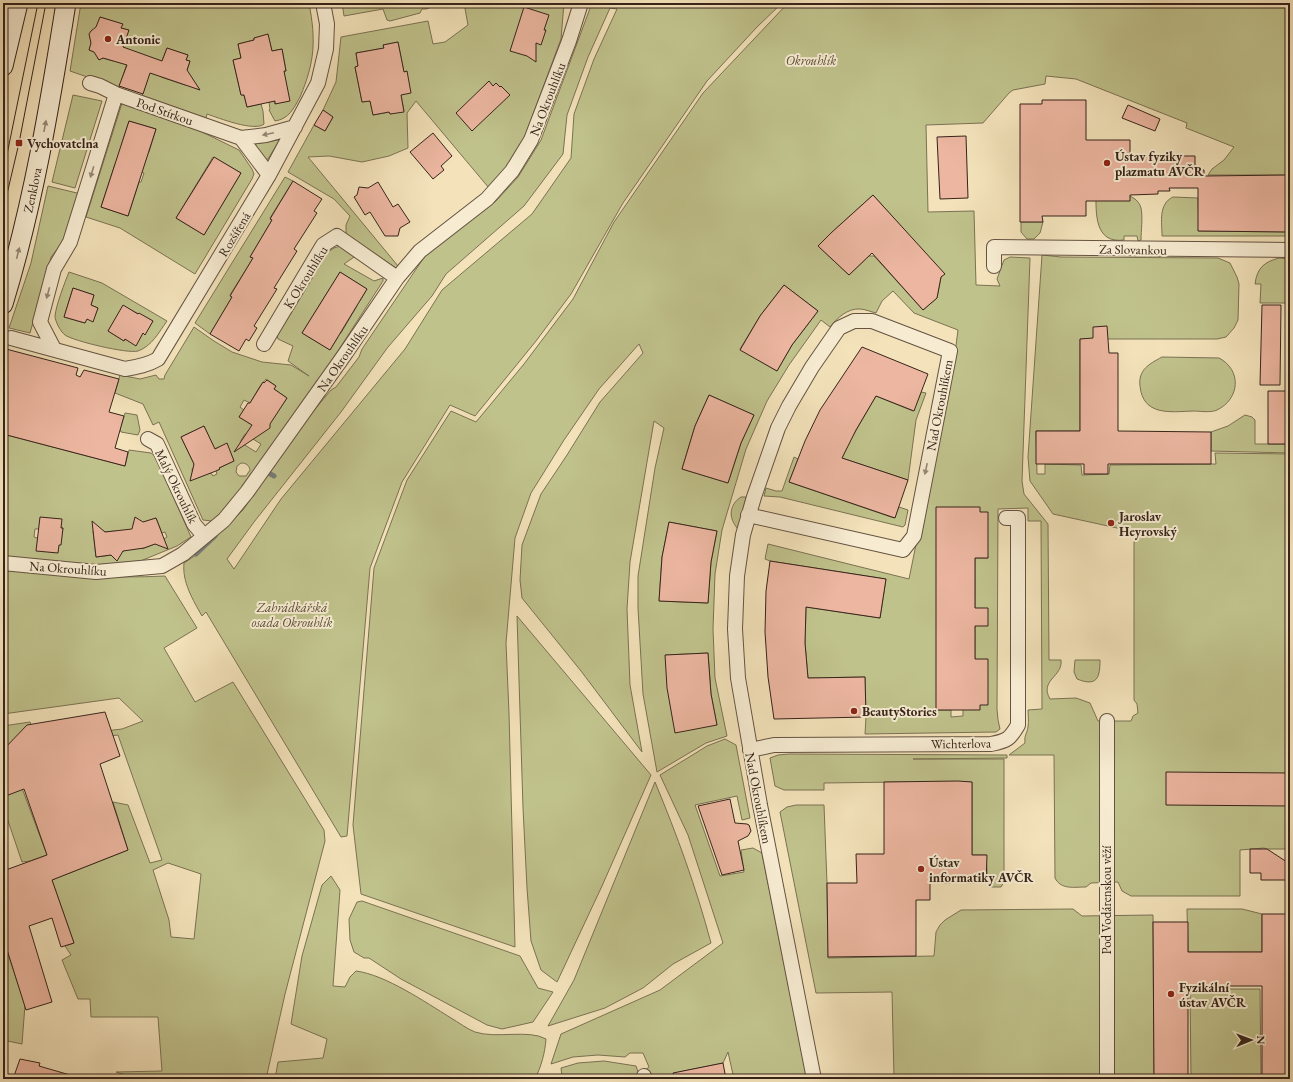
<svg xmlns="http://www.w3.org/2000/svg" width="1293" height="1082" font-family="'EB Garamond',serif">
	<rect width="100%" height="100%" fill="#f3e2ba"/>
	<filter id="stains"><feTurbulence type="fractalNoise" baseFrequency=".005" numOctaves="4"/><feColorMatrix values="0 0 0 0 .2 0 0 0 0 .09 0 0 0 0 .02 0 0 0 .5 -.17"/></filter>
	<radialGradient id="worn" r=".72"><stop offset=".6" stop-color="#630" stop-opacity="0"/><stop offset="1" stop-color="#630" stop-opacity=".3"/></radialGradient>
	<path fill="#c0c28c" stroke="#7b7253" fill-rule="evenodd" d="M81,3h228c7,37 6,59 -9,94 -6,11 -11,22 -25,24l-6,-11 1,-1 -1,-7 6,-1v3l9,-33h2l-4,-22 -10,2 -4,-16 -14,3v2l-16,4 3,14 -8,2 8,35h3l3,12 14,-3 2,7 1,13c-10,8 -45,-6 -57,-10l-1,4 -64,-22 5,-15 -9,-4 -7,-26 -12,37 -49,-17zM100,17l22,7 -1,4 7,2 -8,12 -7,19 -10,-3 -5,1v-6l-9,-3 3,-9c-3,-3 -3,-7 0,-10l4,-2zM167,48l21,7 -2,5 4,1 -4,13 -1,11 -24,-8v-14z
		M342,3h93l-1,3 -8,3h-4l-2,4 -30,8 -3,-1 -4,-11 -39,7z
		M464,3h100l-3,36 -41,110 -13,17 -18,22 -73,-87 -9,12 1,35 -19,8 -27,6 -33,-6 -21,1 90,109 -2,2 -50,-34v-9l4,-9 -16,-17 -46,-27 26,-47 11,6 8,-14 -10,-7 13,-28 5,-45 87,-16 5,23 12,-2 23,-17zM398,42l6,30 3,-1 -6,24 3,16 -14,3 -1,-2 -16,3 -3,-14 -8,1 -7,-35 3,-1 -2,-13 28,-5 -1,-3z
		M592,3h190l-25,24 -50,54 -84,122 -52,91 -35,47 -61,75 -25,-11 -48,77 -32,86 -23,268 -6,1 -135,-225 -4,4c-9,-16 -20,-34 -18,-53l12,-8 30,-28 17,-17 67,-95 21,-25 5,-3 23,-30 3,-8 63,-93 71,-55 22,-24 23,-37zM610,8l7,1 -23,50 -20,55 -3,44 -39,56 -90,76 -37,59 -124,150 -47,70 -7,-10 27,-37 87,-110 47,-65 44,-51 14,-22 78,-68 39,-52 4,-39 21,-58z
		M788,3h502v172h-82l4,-6 12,-9 10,-13 -48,-19 1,-5 -111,-44 -30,-3 -1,8 -32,6 -4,3 -26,30 -57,2 2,87 46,-1 2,74 24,1 -3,-7 7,-19 6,-3 20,1 -8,223 2,13 24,30 1,136h12c2,17 -22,20 -11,39l26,-1 14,5 8,18h33l2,-5 5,-3 -1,-9 -3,-4v-158l6,-9 -87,-19 -23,-33 -2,-24 14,-202 19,2 157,1 12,5 7,14 2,7 -1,36 -4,8 -8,9 -9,2h-137v92h-44l1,43h8v-10l36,1 1,10 27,-1 1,-9 106,-1 -1,-11 75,1v395h-23l-3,-1 -24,2v46h-109l-9,-5 -4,-9 -27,1 -5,4c-12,0 -25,3 -31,-9l-1,-123h-45l16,-12c-1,-8 2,-9 3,-16 1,-6 0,-12 0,-17l14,-1 -1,-188h-13v-13l-30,1 -1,200 1,11 2,9 -4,3 -131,2 1,-17 -1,-40 -57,1 -3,-35 1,-36 74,11 6,-39 -116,-18 -5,-2 3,-15 141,35 46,-226 3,-23 -44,-17 -21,-22 -11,10 -6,12c-5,-1 -11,-4 -16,-4 -12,-1 -23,9 -30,18l-9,-7 -32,45 -22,36 -21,48 -24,81 -7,44 -2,55 2,49 12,58 -21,7 -49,29 -14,-78 -5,-86v-32l17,-108 9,-40 -10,-7 -24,141 -3,47 3,76 12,67 -61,-81 -59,-73 -2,-18 2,-35 19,-51 26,-39 33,-53 43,-49 -4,-9 -40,45 -35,51 -33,53 -16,45 -9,105 3,70 6,234 -154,-53 -8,-69 21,-257 33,-88 44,-69 25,11 48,-58 49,-65 41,-77 89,-129zM873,195l71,79 -3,3 -4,21 -14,12 -49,-54h-5l-20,19 -31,-29 13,-13zM784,285l34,26 -26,34 -15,26 -37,-22 20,-33zM709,395l45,20 -13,28 -13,40 -46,-14 13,-43zM980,512l8,46h-13v101l-12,51v6l-12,1v-7h-15zM669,522l48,9 -6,31 -3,41 -49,-2 3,-44zM708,653l3,41 6,31 -51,-70z
		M73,95l29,6 -27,87 -23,-6z
		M122,103l74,26 43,21 13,19 2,5 -2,5 -57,95 -75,-46 -34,-11zM129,121l27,8 -7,23 -27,-9zM213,157l28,16 -37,62 -28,-17zM115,164l29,9 -3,9h-2l-11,34 -27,-9z
		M278,140l1,1 -11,18 -3,1 -10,-16z
		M285,177l8,4 -23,37 2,2 -22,37 3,1 -23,37 2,2 -22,37 -15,-11z
		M48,186l33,8 -14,43 -16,20 -1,5 -20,71 -21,-5 22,-65z
		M1096,193c14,1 40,-3 45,15 2,10 0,23 0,32l-3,1 -1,-5h-13v4c-30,4 -28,-28 -28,-47z
		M1173,197l25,1 1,33 91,1v4h-128c0,-13 -4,-32 11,-39z
		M1021,222h22l-3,11 -6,6h-7l-6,-7z
		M340,246l17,9 -13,9 30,17 9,-3v3l-65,101 -2,-1 2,4 -87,119 -19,17 -9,-1 -44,-98 -6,3 -10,-21 -28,-11 5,-18 20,4 16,-4 3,4h5l1,-4 29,-48 20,14 18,11 30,10 29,3 18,11 -21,-15 5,-15 -15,-7 -1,-3 51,-84 6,-4zM340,272l27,17 -7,12h-2l-2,4 1,1 -16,27 -4,3 1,1 -8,13 -28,-17zM266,379l10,7 -2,3 13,9 -18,27v3l-3,2 -11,-3 -16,-10 5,-7 -4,-3 4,-7 6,3 10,-17zM204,426l9,19 -2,5 16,-6 7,17 -15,7 1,1 -4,2 1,3 -4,2 -2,-3 -18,2 -1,-6 3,-3 -14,-29zM245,434l16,10 -5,8 -16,-10zM241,463c5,0 8,2 9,7l-4,6h-7l-3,-4 1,-6z
		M1279,258l11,1v194l-79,-2v-19l17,-6 17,-11 7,2 3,3v24h31v-53l3,-4 1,-84h-30l1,-19h-6c2,-16 9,-22 24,-26z
		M69,272l33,11 65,38c-8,11 -15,25 -29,30 -10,3 -65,-10 -73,-16 -5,-4 -10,-14 -10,-19 1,-11 10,-34 14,-44zM73,288l21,7 -3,10 7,3 -3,7 -7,-2 -3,10 -21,-6zM123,306l30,15 -8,13 -2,-1 -7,12 -11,-6 -1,2 -16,-10z
		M1162,357l57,1c23,12 21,41 -2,52 -6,3 -18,1 -24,1 -23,1 -50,5 -53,-25 -2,-16 9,-22 22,-29z
		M921,392l5,1 -10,27 -8,60 -66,-22 9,-19 25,-43 37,15z
		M125,413l12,2 3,15 -2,5 -17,-3 -1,-3z
		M3,434l122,32 4,-16 22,3 5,4 35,80 -14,9 -39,16 -25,4 -110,-7v-33l2,-20h-2zM156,518l6,15 3,-1 2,5 -10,6 -15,6 -9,-26 2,-2 7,2zM63,528l-4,17 -25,-8 1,-8zM93,531l10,1 14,-1 2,16 4,-1 1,5 -4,1 -4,7 -2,-1 -2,-3 -16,2z
		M794,457l4,2 -9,23 105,36 5,-11 9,3 -3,15 -2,2 -123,-30 -16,-1 2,-8 10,3h6z
		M741,497h5l-8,32c-10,-11 -9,-24 3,-32z
		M3,569c54,5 108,10 162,7l32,52 -33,20 31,54 38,-20 91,148 1,11 -40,153 -19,85h-128l-22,-7 46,-1 -4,-54h-67l-1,-18h-12l-16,-39 9,-5 -6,-9 9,-3 -22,-63 76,-30 -15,-48 15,3 22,58 12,-3 -44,-125 -111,13 40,107 -17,6 -8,1 -19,-56v-80l27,-4 6,17 86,-10 21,-8 -24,-23 -116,16zM168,863l33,11 -7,65 -23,-2 -2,-17 -16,-50z
		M517,616l134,159 -49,111 -45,96 -16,-12 -10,-29 -4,-53 -4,-80z
		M1075,660h25c0,18 -3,27 -23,19l-3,-7z
		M725,739l11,6 14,73 -8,2 -5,-24 -42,9 25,71 24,-4 -3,-22 12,-2 9,5 45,226h-73l-6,-27 -5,11 -44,9 2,7h-123l4,-2 -1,-9 17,-5 26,-2 32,5 3,9 10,-8 -6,-14h-13l-5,4 -27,-2 -25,2 -22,7 10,-30 99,-44 63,-47 -35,-108 -28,-60 47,-29z
		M789,754l218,1v3l-94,1h91v123l-3,5h-13l-2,-32h-14v-73h-72l-76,1v7h-40l-9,-4 -5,-28 8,-3z
		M655,782c22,53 41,105 56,161l-38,21 -30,24 -38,20 -57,18 26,-46z
		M796,805h28l3,78 1,75 106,-2 2,-24 4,-7 5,-5 16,-10 112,-1 9,7 71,-1 1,164h-123v-4l-137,2 -2,-85 -76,1 -36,-181 7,-5z
		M331,876l9,14 -7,96 12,1 5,-10 6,-6c30,4 69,31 95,47 7,4 16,11 24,14 21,7 54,-3 71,7 -1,14 -5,28 -11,40h-260l3,-17 45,-4 4,-19 -36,-15 11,-68 20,-71z
		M362,901l158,55 18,32 15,4 -20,30 -31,7 -15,-4 -86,-46 -32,-21h-5l-10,-6 -4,-12 -1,-21 8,-17z
		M1187,909h55l20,5v38h-74z
		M3,939l22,66 -3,39 -19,-4z
		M1190,989h70l1,90h-70z"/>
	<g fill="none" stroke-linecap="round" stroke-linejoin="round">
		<path stroke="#767e7b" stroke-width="5" d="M265,476l2,-4 7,4
			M196,554l19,-18"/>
	</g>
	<path fill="#ecb6a0" stroke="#36231a" d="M524,7l25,8 -5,15h2l-5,15 -5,-2v19l-9,-6 -17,-5z
		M100,17l23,7 -2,4 8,2 -6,17 39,14 5,-13 21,7 -2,5 4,1 -3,9 13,20 -50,-17 -7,21 -24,-8 8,-21 -24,-7 -4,2 -5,-8 -5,-2 2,-7 -2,-9 2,-3 5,-4z
		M268,34l4,17 10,-2 4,22h-2l6,30 -15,3v-3l-28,6 -3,-12h-3l-8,-35 8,-2 -3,-14 16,-4v-2z
		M398,42l6,30 3,-1 4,22 -10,2 3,17 -14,2 -1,-2 -16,3 -3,-14 -8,1 -7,-35 3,-1 -2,-13 28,-5 -1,-3z
		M489,81l4,5 3,-3 4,4 1,-1 9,9 -38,36 -16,-18z
		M1042,100h44v40h44v16h65v14h9v6l86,-1v57l-92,-1v-43h-29l1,3h-12v3l-28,1v6h-44v15h-44l1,6h-23v-118h22z
		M1128,105l32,14 -5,12 -33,-13z
		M323,110l10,7 -8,14 -11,-6z
		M129,121l27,8 -28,87 -27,-9z
		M433,133l19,23 -11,10 3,4 -11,9 -23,-27z
		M966,136l2,62 -28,1 -3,-62z
		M214,157l27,16 -37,62 -28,-17z
		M293,181l29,18 -8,12 3,2 -23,36 3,2 -23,37 3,1 -23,37 3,2 -8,13 -3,-2 -7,12 -29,-17 22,-37 -2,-1 23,-38 -3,-1 22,-37 -2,-1z
		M378,182l15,25 5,-3 12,18 -10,6 -2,8h-13l-15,-24 -5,3 -11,-18 3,-2 2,-8 9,1z
		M873,195l72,79 -4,3 -4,21 -14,12 -51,-57 -23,22 -31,-29 13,-13z
		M340,272l27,17 -37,61 -28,-17z
		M784,285l34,26 -26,34 -15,26 -37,-21 20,-34z
		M73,288l21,7 -3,10 7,3 -5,14 -6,-3 -2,4 -21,-6z
		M123,305l15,9 1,-1 14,8 -8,14 -2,-2 -7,13 -11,-7 -1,2 -16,-10z
		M1262,305h19l-1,80h-20z
		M1107,326l2,27h9v78l93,1v32h-103v10h-24v-10h-48v-33h44v-92l13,-1v-11z
		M862,347l66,27 -14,37 -38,-15 -20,34 -14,28 66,22 -13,38 -106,-36 16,-41 15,-31z
		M6,349l72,19 -2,7 4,2 4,-7 35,9 -10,33 15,4 -9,32 13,4 -3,14 -122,-32v-72z
		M267,380l9,6 -2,3 13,9 -17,26v4l-36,24 18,-27 -13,-8 9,-14h2l13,-21 1,1z
		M1268,391h18v53h-18z
		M709,395l45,20 -13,28 -13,40 -46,-14 13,-43z
		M204,426l11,23 12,-6 7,18 -15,7 1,1 -4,2 -26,10 4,-17 -13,-27z
		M936,507h44v5h8v46h-13v50h13v18h-13v33h13v46h-8v5h-44z
		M40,517l22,2 -1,9h2l-2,17h-2l-1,8 -22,-2z
		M135,517l8,5 13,-4 12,31 -13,-5 -11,4 -21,3 -6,10 -6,-6 -15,2 -4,-36 13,11 27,-3z
		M669,522l48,9 -6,31 -3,41 -49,-2 3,-44z
		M770,561l116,18 -6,39 -74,-11 -1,36 3,35 57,-1 1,40 -92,2 -6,-42 -3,-45 1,-41z
		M708,653l3,41 6,31 -42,8 -8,-45 -2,-33z
		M105,712l15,44 -20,8 28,86 -76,30 22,63 -13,4 -9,-29 -23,8 23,76 -26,8 -23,-73v-66l44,-16 -23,-66 -21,8v-31l3,-1 -3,-15 24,-25z
		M1166,772l124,1v33l-124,-1z
		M958,781l14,1v73h15l-1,28h-56v17h-14v56l-88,1 -1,-74h30l-1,-29h28v-72z
		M730,799l5,24 12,1 2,1 2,6 -3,5 -10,5 6,29 -22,5 -24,-69z
		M1250,849h17l23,15v16h-29v-7h-11z
		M1262,914h28v40h-4v29h4v96h-28v-93h-74v93h-34l-1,-157h35v30h74z
		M20,1059l20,4 -1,3 31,9 -1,4h-56z
		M723,1063l3,16h-52l-1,-6z"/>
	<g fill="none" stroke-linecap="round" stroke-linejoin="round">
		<g stroke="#655342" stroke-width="16">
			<path id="minor" d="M90,83l10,3 16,8 125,44 25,-3 29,-8
				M241,138l28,37
				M994,266v-19l296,3
				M11,338l114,31c12,-2 23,-4 33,-10l111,-184 49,-92 8,-34 1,-25 -4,-21
				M264,344l59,-99 14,-9 60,42
				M54,349l-14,-27 14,-53 16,-27 46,-148
				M148,439l9,5 37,80 10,12
				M748,515l155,35 11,-14 36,-185 -78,-30h-18l-15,7 -27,39 -23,39 -11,22 -24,69 -11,38 -6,41 -2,53 3,49 22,127 54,274
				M3,563l93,9 66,-6 21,-12 41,-34 23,-28 96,-135 54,-79 23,-27 67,-52 25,-28 19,-31 38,-99 12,-38
				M1107,721v358
				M750,750l24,-5 217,-1c16,-3 19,-5 27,-19v-207h-12
				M644,1076l1,3"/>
		</g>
		<g stroke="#36231a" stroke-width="21">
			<path id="secondary" d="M3,66l15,-63
				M3,304c30,-98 47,-200 63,-301"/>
		</g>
		<use href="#minor" stroke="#f7ecd2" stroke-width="14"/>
		<use href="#secondary" stroke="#f7ecd2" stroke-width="19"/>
		<path stroke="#36231a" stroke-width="1" d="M3,174l35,-171
			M3,211l16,-68 27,-140"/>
	</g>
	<defs><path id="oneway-solid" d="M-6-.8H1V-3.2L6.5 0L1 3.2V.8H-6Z"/></defs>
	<g fill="#968876">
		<use href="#oneway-solid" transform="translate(45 126) rotate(-79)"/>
		<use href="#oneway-solid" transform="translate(268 134) rotate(168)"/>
		<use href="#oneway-solid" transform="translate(92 172) rotate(107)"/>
		<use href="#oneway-solid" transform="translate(18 253) rotate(-76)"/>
		<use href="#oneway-solid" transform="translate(48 293) rotate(105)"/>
		<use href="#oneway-solid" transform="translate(926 469) rotate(102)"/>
	</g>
	<g fill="#8f2418" stroke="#f7ecd2" stroke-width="1.5">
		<circle cx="108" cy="39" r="4"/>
		<rect x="15" y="139" width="8" height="8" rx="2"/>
		<circle cx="1107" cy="163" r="4"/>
		<circle cx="1111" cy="523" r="4"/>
		<circle cx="854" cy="711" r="4"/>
		<circle cx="921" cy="869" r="4"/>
		<circle cx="1171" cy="994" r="4"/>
	</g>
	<g text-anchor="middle" stroke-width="4" stroke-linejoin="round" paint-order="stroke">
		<g font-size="13" font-weight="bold" fill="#36231a" stroke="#f7ecd2" text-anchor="start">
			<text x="116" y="44">Antonie</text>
			<text x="27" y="148">Vychovatelna</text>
			<text x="1115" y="161">Ústav fyziky<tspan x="1115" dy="15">plazmatu AVČR</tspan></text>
			<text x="1119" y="521">Jaroslav<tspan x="1119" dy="15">Heyrovský</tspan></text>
			<text x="862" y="716">BeautyStories</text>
			<text x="929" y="867">Ústav<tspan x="929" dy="15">informatiky AVČR</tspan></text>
			<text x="1179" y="992">Fyzikální<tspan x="1179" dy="15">ústav AVČR</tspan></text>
		</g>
		<g font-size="13" font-style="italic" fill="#584b36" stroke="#f7ecd2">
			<text x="811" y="65">Okrouhlík</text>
			<text x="292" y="612">Zahrádkářská<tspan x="292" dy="15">osada Okrouhlík</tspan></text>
		</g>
		<g font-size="13" fill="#36231a" stroke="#f7ecd2">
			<text transform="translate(547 99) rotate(-69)" y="5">Na Okrouhlíku</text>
			<text transform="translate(165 111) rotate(19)" y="5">Pod Stírkou</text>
			<text transform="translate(32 190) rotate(-78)" y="5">Zenklova</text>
			<text transform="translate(234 234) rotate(-59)" y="5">Rozšířená</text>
			<text transform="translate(1133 249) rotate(1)" y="5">Za Slovankou</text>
			<text transform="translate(305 277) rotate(-58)" y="5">K Okrouhlíku</text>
			<text transform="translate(342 358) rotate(-55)" y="5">Na Okrouhlíku</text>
			<text transform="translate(939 405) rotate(-79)" y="5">Nad Okrouhlíkem</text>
			<text transform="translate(177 486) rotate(64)" y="5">Malý Okrouhlík</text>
			<text transform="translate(68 568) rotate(4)" y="5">Na Okrouhlíku</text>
			<text transform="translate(961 743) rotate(-1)" y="5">Wichterlova</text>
			<text transform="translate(759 798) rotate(79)" y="5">Nad Okrouhlíkem</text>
			<text transform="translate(1106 900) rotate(-90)" y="5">Pod Vodárenskou věží</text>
		</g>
	</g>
	<rect width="1293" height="1082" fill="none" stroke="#f3e2ba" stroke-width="16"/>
	<rect x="4" y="4" width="1285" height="1074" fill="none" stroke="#36231a" stroke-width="2"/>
	<rect x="8" y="8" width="1277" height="1066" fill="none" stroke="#36231a"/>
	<g transform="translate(1251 1040) rotate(89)" stroke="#f7ecd2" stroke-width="3" paint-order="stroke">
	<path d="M0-3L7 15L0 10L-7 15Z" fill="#36231a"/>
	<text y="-6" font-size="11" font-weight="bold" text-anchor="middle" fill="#36231a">N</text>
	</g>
	<rect width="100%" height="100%" filter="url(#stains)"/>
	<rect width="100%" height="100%" fill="url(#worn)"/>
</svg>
